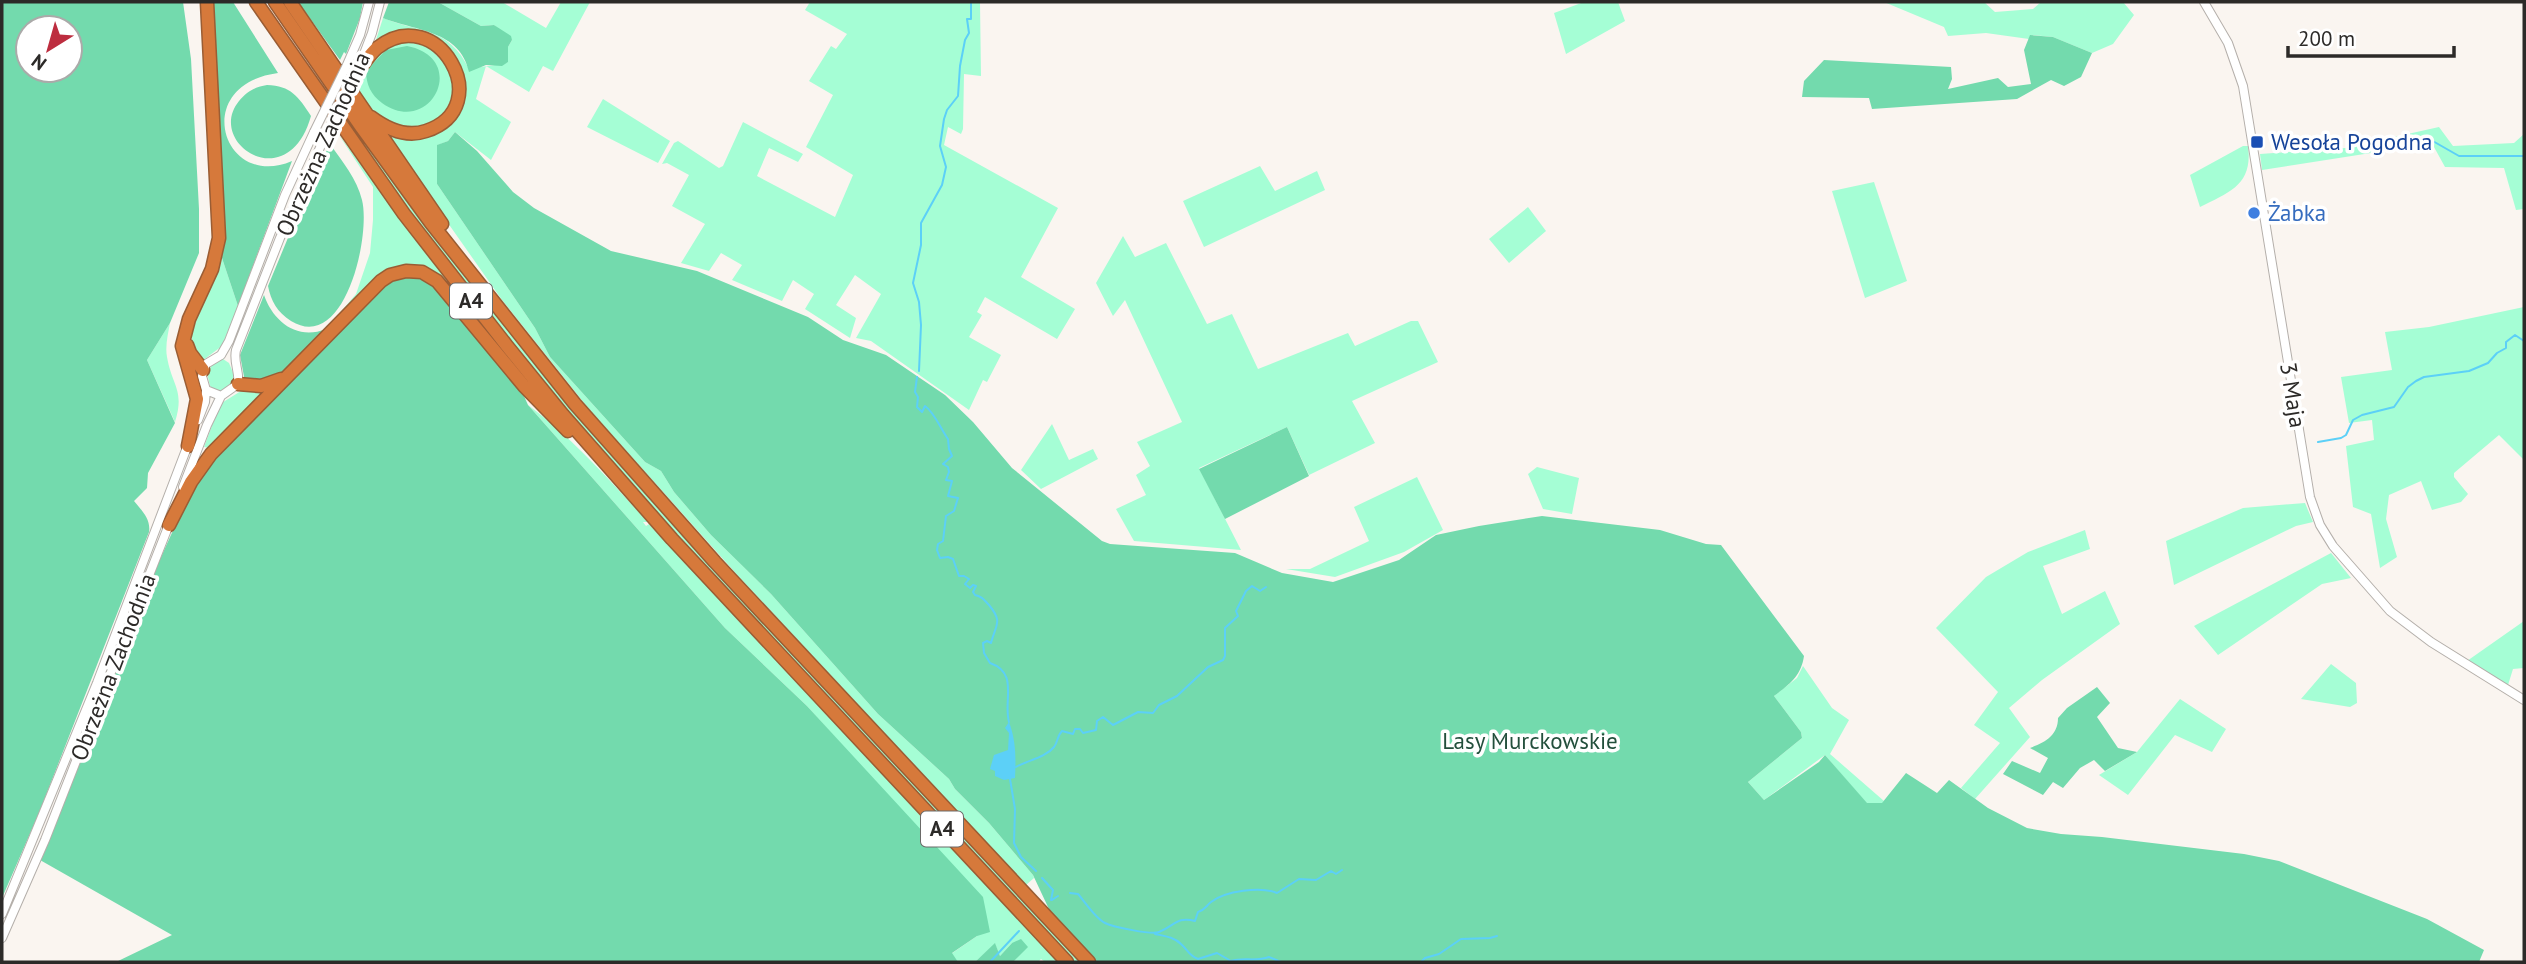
<svg xmlns="http://www.w3.org/2000/svg" width="2526" height="964" font-family="'PT Sans',sans-serif">
	<rect width="100%" height="100%" fill="#faf5f0"/>
	<path fill="#a5fed5" d="M438,2h64l44,26 15,-26h29l-37,69 -10,-5 -14,26 -43,-26 -10,33 35,23 -20,38 -36,-28 -7,9 -10,4 -1,39 98,144 15,29 95,105 16,9 13,21 37,43 60,59 107,120 71,65 6,10 34,34 44,52 1,3 -8,7 -286,-307 -152,-170 -86,-108 -118,-168 8,5 14,2 48,-25 1,-56 -14,-16 -66,1 8,-25c37,15 66,9 86,51 14,-3 26,-3 39,-7v-15l4,-7 -18,-15 -13,1z
		M810,2h176l-6,1 1,73 -17,-2 -1,55 -2,5 -13,-7 -4,18 114,63 -37,69 54,32 -18,30 -72,-42 -8,15 5,3 -13,22 32,18 -14,27 -4,-2 -14,30 -98,-69 -15,-3 25,-44 -26,-19 -19,30 20,13 -6,20 -45,-29 9,-15 -21,-14 -11,21 -50,-21 10,-15 -21,-12 -12,18 -28,-8 24,-39 -33,-18 17,-31 -22,-12 -5,1 12,-21 4,-2 41,27 4,-2 20,-44 60,32 -5,8 -29,-14 -12,28 78,41 18,-42 -47,-28 27,-52 -24,-14 22,-35 5,3 11,-15 -42,-24z
		M1584,2h34l7,19 -59,33 -12,-41z
		M1884,2h100l11,10 38,-3 8,-7h82l11,13 -21,29 -21,9 -39,-16 -22,-2 -2,4 -43,-6 -38,3 -4,-9z
		M398,41l29,2 28,33c-5,42 -11,45 -51,54l-31,-16 -17,-25 16,-31z
		M603,99l67,42 -12,22 -71,-36z
		M345,112l154,205 585,645h-11l-448,-482 -146,-174 -138,-186z
		M2439,127l14,19 61,-3 10,-9v75l-8,1 -12,-42 -59,-1 -11,-20h-41l-3,3 -128,20 -2,-16 85,-6z
		M337,132l80,109 135,169 -126,-141c-45,-13 -72,32 -100,60l30,-35 14,-41 3,-33v-33z
		M2243,146h5c5,38 -17,46 -48,61l-10,-32z
		M1260,166l15,25 42,-20 8,19 -121,57 -21,-46z
		M1874,182l33,99 -42,17 -33,-107z
		M1528,207l18,24 -37,32 -20,-24z
		M1123,236l12,21 31,-14 41,81 25,-10 26,55 90,-36 7,13 56,-25h7l20,41 -86,39 23,42 -66,32 -22,-48 -88,41 42,82 -107,-9 -18,-32 30,-14 -10,-20 14,-9 -13,-24 45,-20 -57,-122 -12,16 -17,-33z
		M222,258l16,48 -16,40 -20,15 -10,-18v-12z
		M2524,307v153l-25,-25 -45,38v4l14,17 -7,8 -29,8 -11,-29 -32,14 -3,24 11,38 -17,11 -9,-54 -18,-7 -7,-61 28,-6 -2,-20 -23,3 -8,-46 51,-7 -7,-38 44,-5z
		M170,323c-2,11 -5,23 -3,34 5,29 18,33 8,65l-28,-62z
		M223,359l6,4 5,12 -3,11 -13,7 -8,-7 -3,-13 5,-8z
		M277,385l-67,63 -6,-1 16,-43 21,-13z
		M528,405c45,33 82,76 120,117h-5l3,4 3,-2 410,438h-14l-4,-3 -3,3h-25l14,-15 -15,-4 -12,13 -5,-12 -20,18h-17l-7,-8 26,-18 -133,-189 -37,-41 -82,-78z
		M1052,424l17,36 24,-11 5,10 -57,30 -20,-19z
		M1537,467l42,11 -7,36 -29,-5 -15,-35z
		M1417,477l26,53 -39,22 -69,25 -49,-8h24l59,-28 -15,-34z
		M2305,503l8,19 -17,4 -122,59 -8,-44 77,-33z
		M2085,530l5,19 -47,17 19,48 43,-23 15,33 -78,56 -33,28 21,29 -55,62 -14,-11 39,-45 -26,-18 24,-33 -62,-64 50,-51 42,-25z
		M2331,553l20,25 -29,6 -104,71 -24,-29z
		M2524,621v47l-11,1 -5,16 -41,-24z
		M2331,664l25,19 1,20 -7,4 -49,-8z
		M1803,666l29,42 17,12 -19,34 54,47 -2,3 -16,-1 -41,-48 -61,45 -16,-18 54,-44 -1,-6 -27,-36 23,-18z
		M2180,699l46,30 -14,23 -37,-17 -47,60 -29,-20 38,-23z"/>
	<path fill="#73daad" fill-rule="evenodd" d="M2,2h181l8,57 8,150v44l-29,70 -23,37 28,63 -27,50 -1,15 -13,13c8,10 17,18 15,31l-110,281 -37,85zM28,28h42v42h-42z
		M210,2h23l45,71c-89,12 -55,118 14,88l-54,145 -16,-48 1,-20z
		M298,2h65l-3,16 -14,36 -2,-2 -4,8z
		M389,2h49l43,24 13,-1 17,11 1,4 -4,7v15l-6,4 -16,-1 -17,7c-9,-42 -54,-41 -86,-54z
		M2030,35l23,2 39,16 -11,24 -17,9 -13,-6 -34,19 -145,10 -3,-11 -67,-1 2,-16 20,-21 127,7 1,12 -4,10 50,-11 10,9 23,-3 -7,-34z
		M407,46c63,12 24,92 -25,57 -11,-8 -16,-19 -16,-32l20,-21z
		M267,85c24,1 31,11 44,31 -23,82 -106,27 -72,-15 8,-10 16,-14 28,-16z
		M455,132l22,19 36,41 21,16 77,43 86,20 111,46 35,23 43,15 59,40 28,27 39,46 90,73 8,3 125,9 47,20 51,9 66,-22 37,-25 43,-9 63,-10 118,14 46,14 15,1 83,111c-3,20 -14,28 -30,40l27,36 1,6 -54,44 16,18 55,-38 6,-7 42,48h15l24,-30 31,20 12,-13 39,28 39,20 34,6 41,3 142,17 35,7 148,58 57,31 -5,12h-1386l-38,-40 -22,-47 -44,-52 -34,-34 -6,-10 -71,-65 -107,-120 -60,-59 -37,-43 -13,-21 -16,-9 -95,-105 -15,-29 -98,-144v-39l11,-4z
		M330,144c12,17 27,35 32,56 9,35 -17,154 -71,121 -14,-9 -20,-20 -23,-35l44,-106z
		M405,277l16,1 14,8 85,101 8,18 197,223 82,78 176,191 7,35 -13,4 -25,17 6,9h-842l56,-27 -132,-75 116,-292 29,-64 22,-39 33,-36 144,-142 14,-9z
		M264,295c9,26 33,46 62,34l-37,39 -13,10 -31,4 -5,-27z
		M1287,427l22,49 -84,43 -26,-50z
		M2097,687l13,16 -13,14 21,31 19,4 -32,19 -11,-11 -14,8 -17,20 -10,-6 -10,13 -40,-21 9,-13 28,12 8,-15 -18,-10c16,-6 28,-13 28,-30l9,-10z
		M1021,939l7,8 -15,15h-38l20,-19 5,13 12,-13z"/>
	<path fill="#5cd0f7" d="M1009,722c7,18 7,37 6,56l-11,2 -9,-4v-5l-5,-2 4,-14 14,-5 1,-17 -4,-5z"/>
	<g fill="none" stroke-linecap="round" stroke-linejoin="round">
		<path stroke="#5cd0f7" stroke-width="2" d="M2363,142c22,-1 48,3 68,-2l28,16h65
			M919,371l2,-46 -2,-23 -6,-19 8,-38v-22l21,-38 4,-18 -6,-21 4,-27 3,-9 11,-14 2,-30 5,-26 4,-7 -2,-14h4v-17
			M917,377l-2,15 3,5 -1,10 5,5 3,-6c9,6 16,23 23,33l1,10 3,7 -9,8 5,3 1,5 -3,8 6,1 -4,15 10,2 -4,13 -8,5 -3,25 -5,3 -1,6 3,8 8,-1 5,2 6,17h5l5,3 -4,5 5,4 3,-3 3,1 -3,6 2,3c8,2 9,5 14,10 14,17 7,19 2,38l-4,-2 -4,2 1,10 6,10c29,10 13,37 19,59
			M2318,442l23,-4 5,-3 7,-15 9,-5 32,-8 14,-20 8,-6 8,-4 45,-6 19,-8 9,-10 9,-5v-6l9,-7 9,6
			M1016,767c12,-7 29,-9 38,-20 4,-5 3,-11 8,-16l11,3 2,-5h5l3,4 13,-3 1,-9 6,-4 10,8 25,-13 15,1 6,-8 18,-9 31,-29 15,-7 2,-4v-28l13,-12 -2,-5 10,-20 6,-5 8,5 6,-4
			M1010,779l5,30 -1,34 7,14 15,14
			M1042,878l11,12 -2,10
			M1070,893l8,1c7,8 17,24 27,29 8,4 47,12 54,9 16,-6 17,-16 36,-11l3,-9c7,-2 8,-6 13,-10 14,-11 50,-16 66,-9l22,-14 17,1 15,-9 5,3 6,-4
			M1052,900l6,-4
			M1155,934c9,2 19,3 26,10 7,6 8,12 17,15l19,-6 14,8c13,-4 25,1 38,-4l12,5
			M990,962l29,-31
			M1421,962l4,-4 14,-4 22,-15 29,-1 7,-2"/>
		<g stroke="#b4afaa" stroke-width="10">
			<path id="minor" d="M2204,2l24,41 15,43 67,411 10,28 13,21 57,65 41,31 93,58
				M362,59l10,-26 8,-31
				M346,67l14,-32 9,-33
				M221,355l-15,9 -4,12 4,14 15,6 17,-12c2,-12 -5,-22 -2,-34l44,-112 42,-95
				M221,355l8,-14 56,-146 29,-63
				M198,420l7,-18 1,-12
				M183,487l24,-62 14,-29
				M2,914l95,-231 92,-241
				M2,938l43,-98 125,-318"/>
		</g>
		<g stroke="#9a5d34" stroke-width="15">
			<path id="highway" d="M256,2l148,212 103,132 56,69 109,124 395,423
				M275,2l87,126 69,95 144,181 140,158 374,400
				M290,2l152,222
				M354,78c7,-11 14,-22 23,-30 60,-48 122,59 49,83 -20,7 -39,-2 -55,-14
				M187,345l3,8 13,17
				M238,384l23,2 20,-7
				M188,446l9,-47 -15,-53 7,-27 23,-50 7,-31 -12,-236
				M169,525l22,-43 20,-28 170,-173 9,-6 16,-4 16,1 15,9 87,105 44,45"/>
		</g>
		<use href="#minor" stroke="#fff" stroke-width="8"/>
		<use href="#highway" stroke="#d6793b" stroke-width="12"/>
		<g stroke="#b4afaa" stroke-width="10" stroke-linecap="butt">
			<path id="minor-bridge" d="M314,132l32,-65
				M322,143l32,-65"/>
		</g>
		<use href="#minor-bridge" stroke="#fff" stroke-width="8"/>
	</g>
	<rect fill="#1a4fb4" stroke="#fff" stroke-width="2.5" x="2250" y="135" width="14" height="14" rx="3.5"/>
	<circle fill="#3f7fe0" stroke="#fff" stroke-width="2.5" cx="2254" cy="213" r="7"/>
	<g text-anchor="middle" stroke-width="7" stroke-linejoin="round" paint-order="stroke">
		<g fill="#fff" stroke="#6b6a68" stroke-width="2">
			<rect x="450" y="283.5" width="42" height="35" rx="5"/>
			<rect x="921" y="811.5" width="42" height="35" rx="5"/>
		</g>
		<g font-size="21" font-weight="bold" fill="#2c2a28">
			<text x="471" y="308">A4</text>
			<text x="942" y="836">A4</text>
		</g>
		<g font-size="23" fill="#164399" stroke="#fff" text-anchor="start">
			<text x="2271" y="150">Wesoła Pogodna</text>
		</g>
		<g font-size="23" fill="#2c2a28" stroke="#fff">
			<text transform="translate(323 144) rotate(-66)" y="8">Obrzeżna Zachodnia</text>
			<text transform="translate(2293 395) rotate(81)" y="8">3 Maja</text>
			<text transform="translate(113 667) rotate(-69)" y="8">Obrzeżna Zachodnia</text>
		</g>
		<g font-size="23" fill="#366cbe" stroke="#fff" text-anchor="start">
			<text x="2268" y="221">Żabka</text>
		</g>
		<g font-size="23" fill="#234f3c" stroke="#fff">
			<text x="1530" y="749">Lasy Murckowskie</text>
		</g>
	</g>
	<rect width="2526" height="964" fill="none" stroke="#2c2a28" stroke-width="7"/>
	<g transform="translate(49 49) rotate(217)"><circle r="33" fill="#ffffff" stroke="#abaaa9" stroke-width="2"/>
	<path d="M0-5L12 26L0 18L-12 26Z" fill="#bd2d3f"/>
	<text y="-10" font-size="19" font-weight="bold" text-anchor="middle" fill="#2c2a28">N</text>
	</g>
	<path d="M2288 46v10h166v-10" fill="none" stroke="#2c2a28" stroke-width="3.5"/>
	<text x="2298" y="46" font-size="21" fill="#2c2a28" stroke="#ffffff" stroke-width="5" paint-order="stroke">200 m</text>
</svg>
